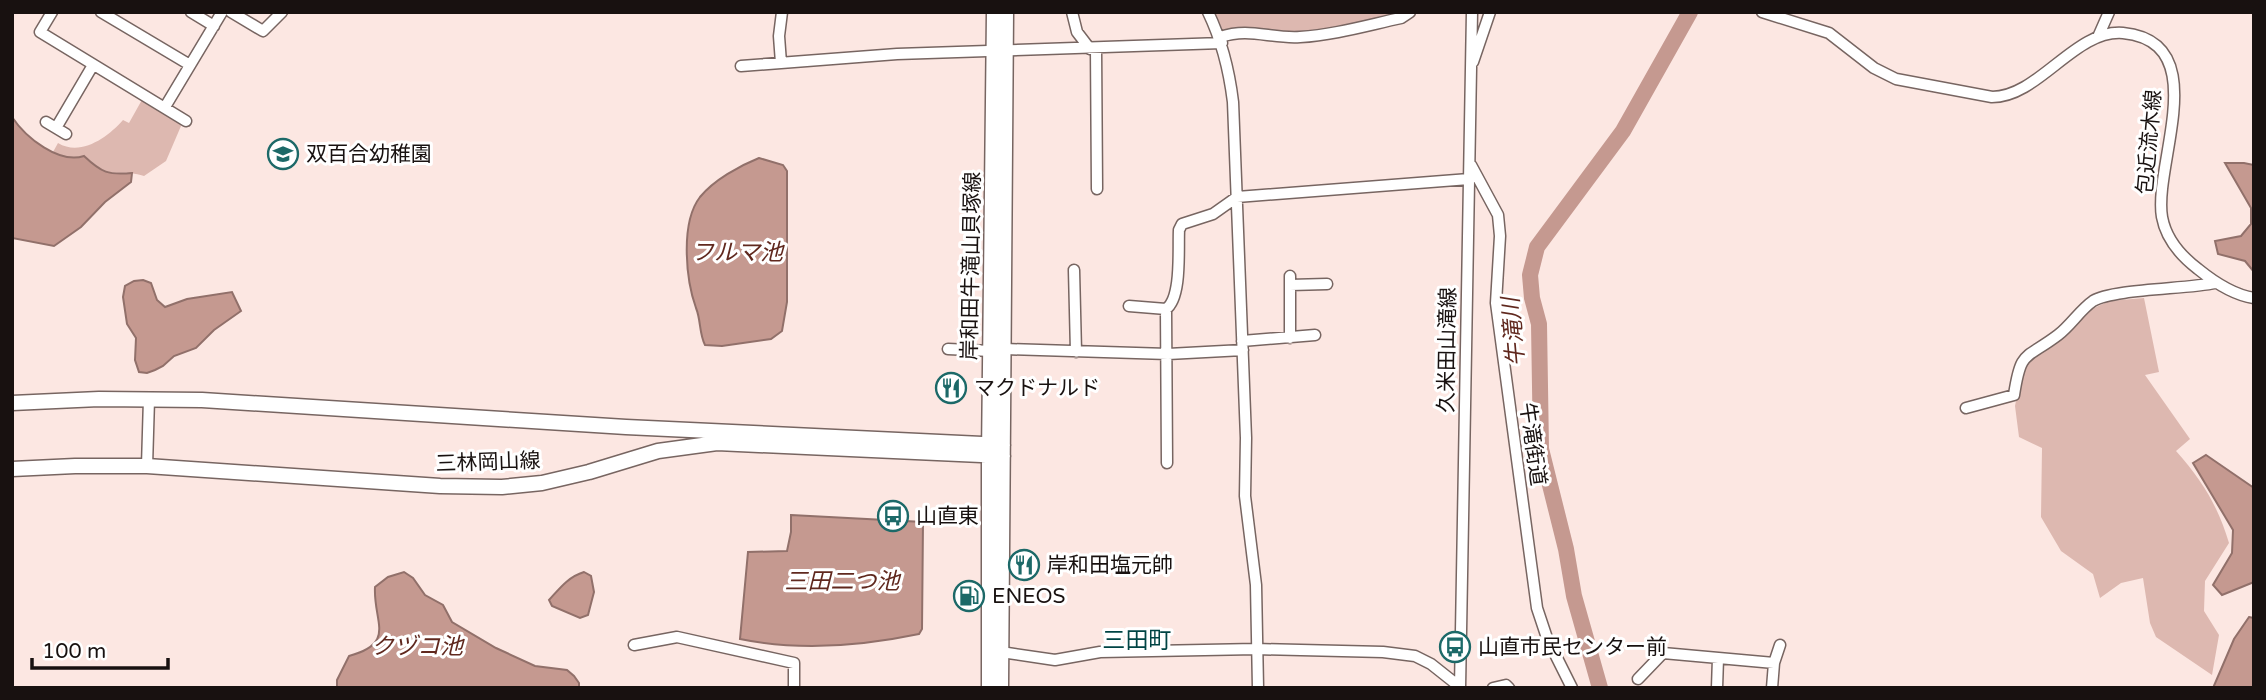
<svg xmlns="http://www.w3.org/2000/svg" width="2266" height="700" font-family="'Varela Round','Noto Sans JP',sans-serif">
	<rect width="100%" height="100%" fill="#fce7e2"/>
	<path fill="#ddb8b0" d="M1213,12h191c-17,7 -82,21 -101,21 -26,0 -55,-11 -80,-2z
		M143,98l36,22 2,6 -15,35 -22,15c-30,-9 -33,7 -60,-20l-16,3 -15,-7 5,-9c23,14 50,-6 65,-23l6,3z
		M2144,298l15,74 -14,3 45,64 -14,12c26,29 42,55 53,92l-24,38 -1,30 15,24 -7,40 -56,-38 -6,-14 -7,-45 -22,5 -21,15 -7,-24 -32,-23 -20,-34 1,-69 -23,-11 -4,-31 7,-37 8,-11 31,-19 31,-30 17,-8z"/>
	<path fill="#c59990" stroke="#91706a" stroke-width="2" d="M12,117c14,21 47,47 72,39 18,17 24,19 48,17l-1,9 -26,20 -24,25 -27,19 -42,-8z
		M759,158l24,7 4,6v131l-5,29 -11,8 -49,7 -17,-1c-6,-12 -4,-25 -9,-37 -10,-28 -16,-85 4,-111 14,-17 39,-31 59,-39z
		M2225,163h19l10,2v107l-9,-11 -27,-7 -3,-13 26,-5 10,-12v-16z
		M143,280l8,3 6,17 8,7 22,-8 45,-7 9,19 -27,19 -18,18 -22,8 -11,10 -8,4 -8,3 -8,-1 -4,-12 1,-22 -9,-14 -4,-27 2,-11 9,-5z
		M2206,455l48,33v94l-32,13 -9,-10 19,-32 1,-23 -40,-67z
		M791,515l132,7 -1,107 -3,5c-57,12 -121,17 -179,5l8,-87 39,-1 4,-19z
		M404,572l9,6 12,17 18,10 9,17 44,26 39,18 32,4 7,6 5,7v5h-242v-8l12,-24c48,-13 24,-34 26,-69l13,-10z
		M584,572l7,4 3,16 -6,23 -8,3 -28,-12 -3,-6c11,-12 19,-23 35,-28z
		M2249,617l5,1v70h-41l21,-49z"/>
	<g fill="none" stroke-linecap="round" stroke-linejoin="round">
		<path stroke="#c59990" stroke-width="16" d="M1600,688l-26,-92 -8,-47 -25,-100 -2,-125 -7,-26 -2,-23 7,-28 86,-116 67,-119"/>
		<g stroke="#776561" stroke-width="13">
			<path id="minor" d="M52,12l-12,20 146,89
				M101,12l89,53
				M191,12l23,14
				M231,12l32,19 19,-19
				M1072,12l5,20 13,17
				M1208,12c14,29 21,57 25,90l13,336 -1,58 11,89 2,103
				M1762,12l67,21 45,35 22,11 96,18c47,0 83,-68 131,-64 92,9 30,131 39,184 4,22 19,39 36,52 16,13 35,26 56,29
				M1220,37c30,-10 50,2 80,0 34,-2 68,-12 101,-19l9,-6
				M2098,37l11,-25
				M1096,48l1,141
				M1473,62l17,-50
				M781,63l-2,-27 3,-24
				M741,66l156,-12 325,-11
				M165,107l57,-95
				M46,122l20,12
				M56,128l37,-63
				M1471,165l27,50 2,21 -4,67 41,305 10,30 25,50
				M1074,270l2,82
				M1290,276v62
				M1290,285l37,-1
				M1129,306l37,3c16,-11 12,-60 13,-79l3,-6 31,-10 24,-17 232,-18
				M1166,309l1,154
				M1242,341l73,-6
				M948,349l43,2
				M1005,349l163,5 75,-4
				M1966,408l48,-13c7,-46 11,-35 44,-60 13,-10 22,-25 35,-34 19,-12 94,-12 122,-18
				M147,466l2,-67
				M634,645l43,-8 117,26v25
				M1001,652l54,8 45,-8 156,-3 127,3 32,4 16,8 29,23
				M1638,679l25,-26 111,10
				M1460,688l12,-676
				M1493,688l13,-3 3,3
				M1717,688l1,-30
				M1772,688l2,-25 6,-18"/>
		</g>
		<g stroke="#776561" stroke-width="17">
			<path id="major" d="M12,403l87,-4 103,1 424,27 377,18
				M12,469l63,-3h72l293,20 62,1 40,-4 47,-11 69,-21 59,-8 286,13
				M989,688v-232l5,-444
				M1001,688l5,-676"/>
		</g>
		<use href="#minor" stroke="#fff" stroke-width="10"/>
		<use href="#major" stroke="#fff" stroke-width="14"/>
	</g>
	<defs>
		<g id="school-ring" transform="scale(1.575)"><circle r="9.5" fill="#fff" stroke="#1c6968" stroke-width="1.5"/><path d="M0-5L7-2L0 1L-7-2ZM-4 1L0 2.5L4 1V4Q0 6-4 4Z" fill="#1c6968"/></g>
		<g id="restaurant-ring" transform="scale(1.575)"><circle r="9.5" fill="#fff" stroke="#1c6968" stroke-width="1.5"/><path d="M-5-6h1v4h1v-4h1v4h1v-4h1v5L-1.5 .5V6h-2V.5L-5-1ZM5-6V6H3V1.5H1.5Q1.5-4 5-6Z" fill="#1c6968"/></g>
		<g id="bus-ring" transform="scale(1.575)"><circle r="9.5" fill="#fff" stroke="#1c6968" stroke-width="1.5"/><path d="M-5-6H5V4H4V6H2V4H-2V6H-4V4H-5ZM-3.5-4V0h7V-4ZM-3.5 1.2v1.5H-2V1.2ZM2 1.2v1.5H3.5V1.2Z" fill="#1c6968"/></g>
		<g id="fuel-ring" transform="scale(1.575)"><circle r="9.5" fill="#fff" stroke="#1c6968" stroke-width="1.5"/><path d="M-5.5-6h7V0h2V4h1.3V-2.5L3-4.5l.8-.8L6-3V5H2.5V1h-1V6h-7ZM-4.2-4.7v3.2H.2V-4.7Z" fill="#1c6968"/></g>
	</defs>
	<g fill-rule="evenodd">
		<use href="#school-ring" x="283" y="154"/>
		<use href="#restaurant-ring" x="951" y="388"/>
		<use href="#bus-ring" x="893" y="516"/>
		<use href="#restaurant-ring" x="1024" y="565"/>
		<use href="#fuel-ring" x="969" y="596"/>
		<use href="#bus-ring" x="1455" y="647"/>
	</g>
	<g text-anchor="middle" stroke-width="6" stroke-linejoin="round" paint-order="stroke">
		<g font-size="21" fill="#181110" stroke="#fff">
			<text transform="translate(2149 142) rotate(-85)" y="7">包近流木線</text>
			<text transform="translate(971 266) rotate(-89)" y="7">岸和田牛滝山貝塚線</text>
			<text transform="translate(1447 350) rotate(-89)" y="7">久米田山滝線</text>
			<text transform="translate(1533 444) rotate(82)" y="7">牛滝街道</text>
			<text transform="translate(488 462) rotate(-2)" y="7">三林岡山線</text>
		</g>
		<g font-size="21" fill="#181110" stroke="#fff" text-anchor="start">
			<text x="306" y="161">双百合幼稚園</text>
			<text x="974" y="395">マクドナルド</text>
			<text x="916" y="523">山直東</text>
			<text x="1047" y="572">岸和田塩元帥</text>
			<text x="992" y="603">ENEOS</text>
			<text x="1478" y="654">山直市民センター前</text>
		</g>
		<g font-size="23" font-style="italic" fill="#60281e" stroke="#fff">
			<text x="737" y="260">フルマ池</text>
			<text transform="translate(1513 332) rotate(-95)" y="8">牛滝川</text>
			<text x="842" y="589">三田二つ池</text>
			<text x="417" y="654">クヅコ池</text>
		</g>
		<g font-size="23" fill="#044" stroke="#fff">
			<text x="1137" y="648">三田町</text>
		</g>
	</g>
	<rect width="2266" height="700" fill="none" stroke="#181110" stroke-width="28"/>
	<path d="M32 658v10h136v-10" fill="none" stroke="#181110" stroke-width="3.5"/>
	<text x="42" y="658" font-size="21" fill="#181110" stroke="#ffffff" stroke-width="5" paint-order="stroke">100 m</text>
</svg>
